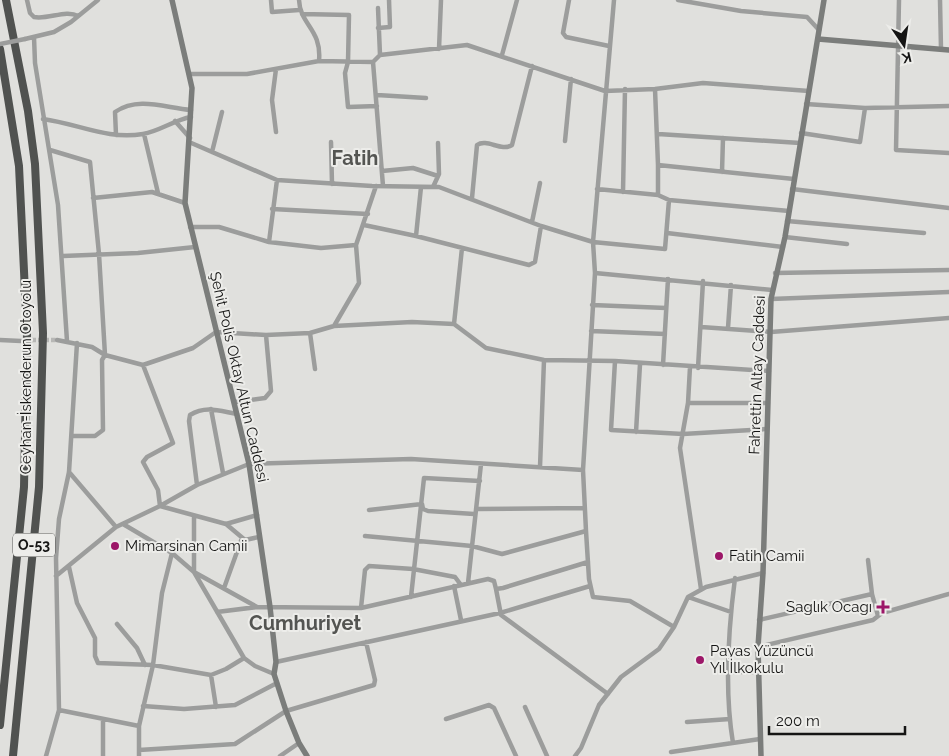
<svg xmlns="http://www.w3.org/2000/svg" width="949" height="756" font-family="Raleway,sans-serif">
	<rect width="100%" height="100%" fill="#e0e0dd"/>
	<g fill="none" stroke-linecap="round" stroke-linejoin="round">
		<path stroke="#b7b7b5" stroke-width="4.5" stroke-dasharray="4.5 2" stroke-linecap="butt" d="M25,340h32"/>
		<path stroke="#9c9d9c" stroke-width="4.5" d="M27,0l3,13 4,4c14,3 32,-8 44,-1
			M271,0l1,12 27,-2
			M299,0c1,25 23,29 20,61l54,1
			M569,0l-6,33 3,4 43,9
			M614,0l-21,242 2,31 177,17
			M678,0l63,11 66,6 12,13
			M899,0l-3,150 53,3
			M940,0l1,49
			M378,8l2,47
			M302,14l47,1 -1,47 -3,11 3,34 29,-1
			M378,28l12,-1 -1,-27
			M34,37l1,26 23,142 9,136
			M25,39l29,-7 17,-10 27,-22
			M439,49l2,-49
			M502,55l15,-55
			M189,74h58l72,-13
			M655,89l3,76
			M377,95l49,3
			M806,104l59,4 84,-2
			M43,119c36,5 64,21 100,15 17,-3 31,-14 48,-17
			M175,121l15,17
			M276,132l-4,-32 4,-31
			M801,133l59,9 5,-34
			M144,134l14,59
			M658,134l142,9
			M116,135l-1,-23c24,-16 50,-4 76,-2
			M565,141l6,-62
			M189,142l88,38 95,6 67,1 102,39 52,16 72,7 4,-49
			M331,142l1,42
			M50,150l40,12 9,92 6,101 -3,5 1,70 -8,6h-23
			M212,152l10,-40
			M382,171l31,-3 25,8
			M722,172l1,-34
			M277,180l-8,62 52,6 35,-3
			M383,186l-10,-124 7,-7 87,-10 138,46 50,-2 48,-6 106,8
			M433,187l6,-13 -1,-31
			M597,189l61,6 11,5 120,11
			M792,189l157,19
			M623,192l2,-103
			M658,195v-30l136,14
			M93,198l59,-6 33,11
			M472,198l5,-53c10,-7 24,7 35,0l20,-79
			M272,209l96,5
			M787,221l137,12
			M532,222l8,-39
			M364,225l52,11 113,29 6,-3 6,-36
			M190,227h29l50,15
			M667,233l116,14
			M416,236l5,-49
			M785,237l62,7
			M63,256l75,-3 57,-6
			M775,273l174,-3
			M771,299l178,-7
			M592,305l74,3
			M454,324l8,-76
			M334,326l25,-43 -3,-38 20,-59
			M701,327l70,5 178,-14
			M728,328l3,-43
			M591,331l74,3
			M310,333l5,36
			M0,340l21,1
			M57,340l35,7 13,8 38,10 50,-17 23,-16 50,3 44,-2 24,-7 78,-4 42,2 32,24 58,12 71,1 154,10
			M77,343l-8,129 -10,47 -3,39 3,152 80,16
			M615,361l-4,69 72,4 84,-5
			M663,365l5,-86
			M690,367l-2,36 -8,45 21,141
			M698,368l5,-87
			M235,402l30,-4 6,-7 -5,-56
			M688,403h80
			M211,409l12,64
			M636,432l4,-68
			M540,467l4,-107
			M69,472l47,55
			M197,485l-8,-64 1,-6c16,-10 30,-4 47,-1
			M160,506l37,-21 52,-21 162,-5 172,11
			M160,506l66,18 31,-9
			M477,509l108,-1
			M369,510l53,-6 1,5 5,2 46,3
			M194,517v55l63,35
			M123,524l49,29 22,19 50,86 11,8 19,8
			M226,524l19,16 14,-3
			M586,531l-3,-61 12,-197
			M365,536l107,10 30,8 84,-23 3,48 4,18 37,4 44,26
			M868,560l4,34 6,22
			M69,567l8,36 18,35v18l3,7 55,2 58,10 15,-6 18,-11
			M56,576l60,-49 44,-21 -2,-16 -15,-28 4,-5 26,-14 -30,-78
			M468,583l13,-119
			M454,586l7,34
			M224,588l18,-50
			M496,589l5,26 107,79
			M411,597l13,-119 56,3
			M688,597l43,15
			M361,608l4,-38 4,-4 44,3 42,8 6,8
			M217,612l40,-5 104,1 127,-29 6,2 2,8 7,-1 85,-26
			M759,620l113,-26
			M117,624l20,24 8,17
			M758,647l115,-27 9,-7 67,-19
			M276,662l224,-49 90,-27
			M729,672h31
			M211,675l5,32
			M143,706l41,3 51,-4 42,-22
			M525,707l22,49
			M446,719l43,-14 5,3 22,48
			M687,722l43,-3
			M733,743c-9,-54 -5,-111 2,-165
			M139,750l96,-6 51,-33 88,-26 1,-5 -9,-38
			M671,752l89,-13
			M46,756l13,-46
			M103,756v-36
			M139,756v-30l14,-61 9,-72 10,-40
			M280,756l19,-13
			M575,756l6,-8 18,-43 22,-28 38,-28 15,-22 14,-30 18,-10 57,-14"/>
		<path stroke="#7b7d7b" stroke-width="5.5" d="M172,0l20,88 -7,115 64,261 21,143 6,55 -2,12 12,37 13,32 8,13
			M818,39l131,11
			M761,756l-3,-109 5,-74 8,-274 14,-62 39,-237"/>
		<path stroke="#505250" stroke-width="8" d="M6,0l22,111 7,53 8,169 -4,154 -26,269
			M0,49l19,117 8,168 -3,153 -24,238"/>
		<path stroke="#9c9d9c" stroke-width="4.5" d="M0,44l25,-5"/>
	</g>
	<g fill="#9c1768" stroke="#ededea" stroke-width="2">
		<circle cx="115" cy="546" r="5"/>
		<circle cx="719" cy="556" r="5"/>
		<path d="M880.5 599.5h5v5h5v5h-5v5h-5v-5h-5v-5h5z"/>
		<circle cx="700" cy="660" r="5"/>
	</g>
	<g text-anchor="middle" stroke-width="4" stroke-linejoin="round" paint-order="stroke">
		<rect fill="#ededea" stroke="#565654" stroke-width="1" x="13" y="533.5" width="42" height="23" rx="4"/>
		<g font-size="14" font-weight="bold" fill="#151514">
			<text x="34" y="550">O-53</text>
		</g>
		<g font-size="15" fill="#151514" stroke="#ededea">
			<text transform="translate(757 375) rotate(-88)" y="5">Fahrettin Altay Caddesi</text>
			<text transform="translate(26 377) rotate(-90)" y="5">Ceyhan-İskenderun Otoyolu</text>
			<text transform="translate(239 377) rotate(77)" y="5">Şehit Polis Oktay Altun Caddesi</text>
		</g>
		<g font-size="15" fill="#151514" stroke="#ededea" text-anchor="start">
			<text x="125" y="551">Mimarsinan Camii</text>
			<text x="729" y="561">Fatih Camii</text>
			<text x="872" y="612" text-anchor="end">Saglık Ocagı</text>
			<text x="710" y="656">Payas Yüzüncü<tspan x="710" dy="17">Yıl İlkokulu</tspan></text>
		</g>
		<g font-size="20" font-weight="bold" fill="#545552" stroke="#ededea">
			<text x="355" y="165">Fatih</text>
			<text x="305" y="630">Cumhuriyet</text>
		</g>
	</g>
	<g transform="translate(904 45) rotate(167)" stroke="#ededea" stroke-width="4" paint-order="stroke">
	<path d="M0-4L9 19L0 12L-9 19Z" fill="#151514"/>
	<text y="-8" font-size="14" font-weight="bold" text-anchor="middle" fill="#151514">K</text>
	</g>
	<path d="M769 726v8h136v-8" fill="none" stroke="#151514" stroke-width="2.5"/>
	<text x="776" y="726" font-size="15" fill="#151514" stroke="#ededea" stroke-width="4" paint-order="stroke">200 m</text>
</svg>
